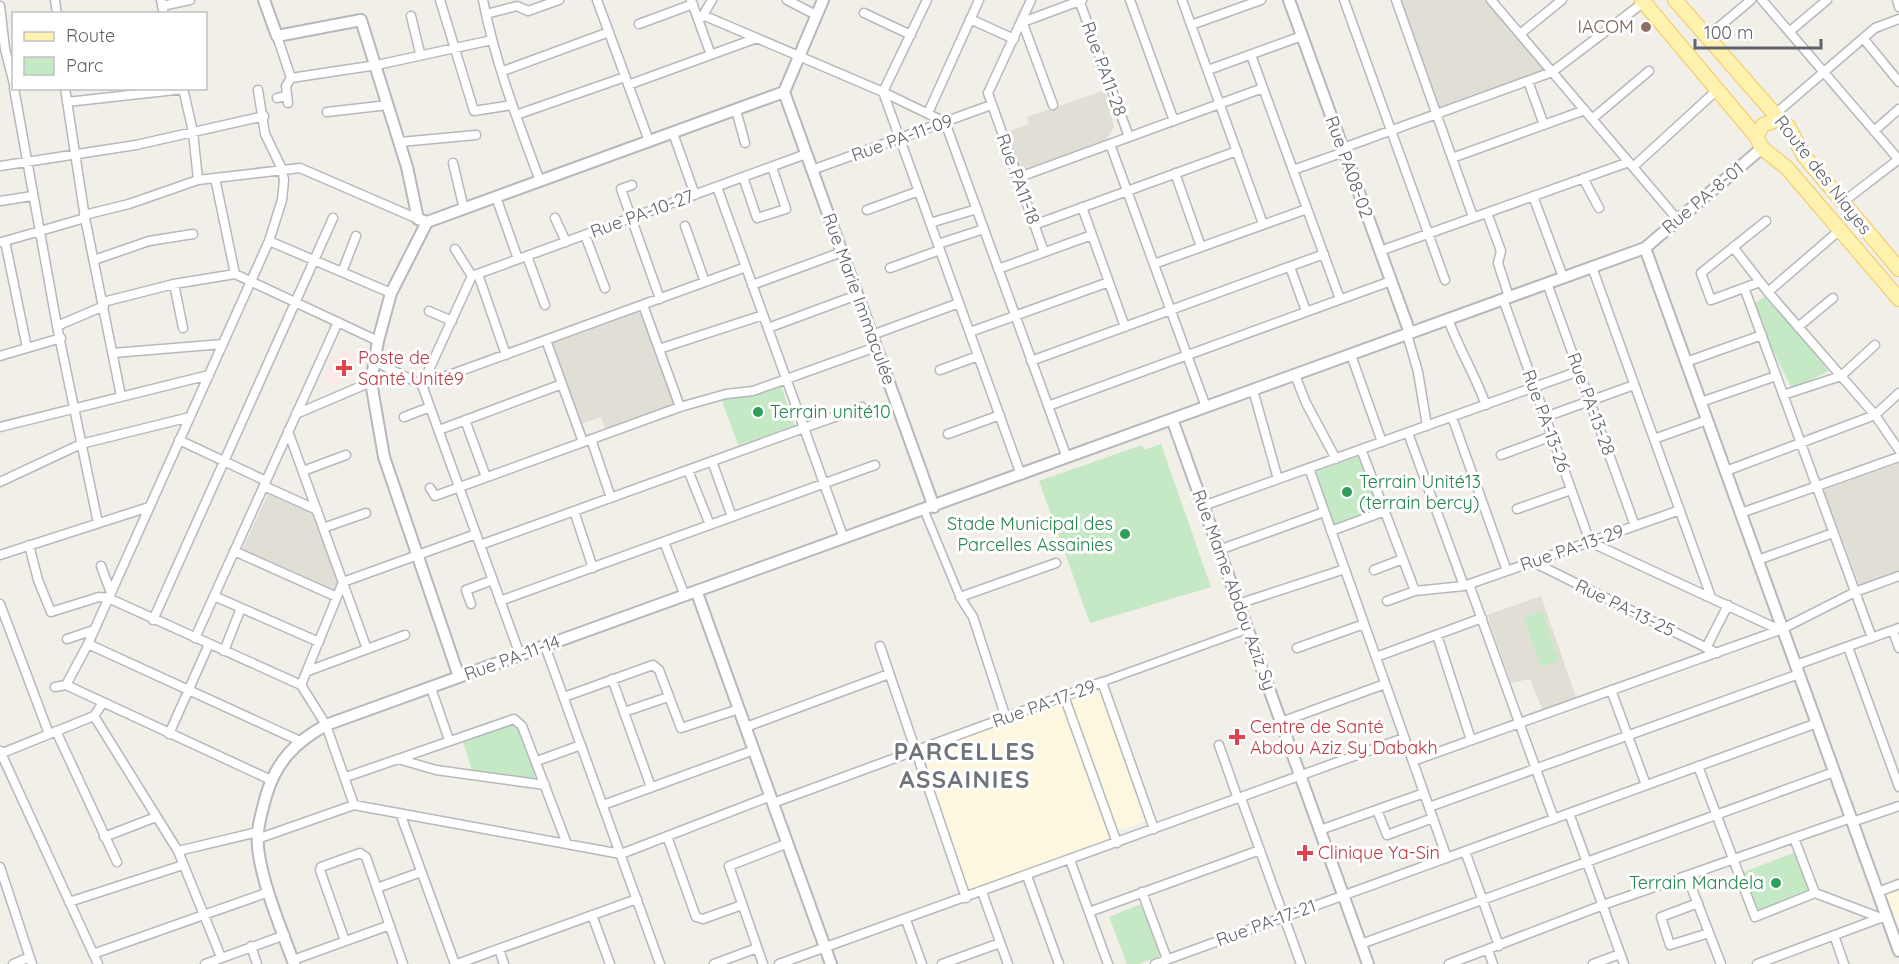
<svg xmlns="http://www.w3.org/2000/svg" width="1899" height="964" font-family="Quicksand,sans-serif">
	<rect width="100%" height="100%" fill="#f1efe8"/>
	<path fill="#fef7e0" d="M1100,691l46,130 -30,11 -46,-130z
		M1062,700l49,141 -142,51 -50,-141z
		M1899,888v44l-14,-38z"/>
	<path fill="#e1ded6" d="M1401,0h84l60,69 -107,38z
		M1105,90l9,37 -9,15 -83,30 -15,-40 22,-8 -2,-7z
		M641,308l34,96 -69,26 -5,-13 -20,7 -30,-83z
		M1899,463v109l-39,14 -37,-96z
		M268,494l48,22 22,63 -4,12 -92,-41z
		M1541,596l36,104 -34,11 -13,-32 -19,4 -24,-68z"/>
	<path fill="#fce8e6" d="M342,349l17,7 -7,17 -6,1 -9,12 -14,-5 6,-14 5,2 3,-6 -9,-4 3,-6 8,4z"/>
	<path fill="#c5e8c5" d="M1767,295l62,76 -37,18 -41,-83z
		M778,377l17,49 -57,19 -17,-47z
		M1161,444l50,143 -121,36 -51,-142 103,-36 2,5z
		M1361,455l20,56 -49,17 -20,-55z
		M1542,611l17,50 -18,6 -17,-49z
		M516,721l23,61 -66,-9 -11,-34z
		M1798,851l15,41 -59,22 -15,-40z
		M1141,904l21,51 -23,9h-12l-18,-47z"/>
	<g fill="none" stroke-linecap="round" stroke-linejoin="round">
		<g stroke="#b5b8bc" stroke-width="10">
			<path id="pedestrian" d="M924,510l36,87
				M1102,682l146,-53"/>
		</g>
		<g stroke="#b5b8bc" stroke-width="11">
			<path id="minor" d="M55,0l2,14
				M161,0l3,14
				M440,0l34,111 38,-6
				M483,0c12,62 35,122 57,181
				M597,0l52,141
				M691,0l20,55
				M787,0l29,15
				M927,0l-44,92 138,383
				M1031,0l-43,93 56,159
				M1079,0l50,137
				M1130,0l44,121
				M1182,0l81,224
				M1344,0l101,280
				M1396,0l77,217
				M1491,0l187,220
				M1762,0l137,160
				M1897,0l2,7
				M0,6l5,43 9,35
				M162,6l28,-6
				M864,13l47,22
				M486,14l31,-8 11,5 31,-11
				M411,16l9,37
				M705,16l178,76 62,30 122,336
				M702,17l10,-17
				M970,19l44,20
				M1022,21l31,84
				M1023,22l59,-22
				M639,24l54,-20
				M1191,25l70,-25
				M1789,32l38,-32
				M1520,34l42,-34
				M277,36l14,42
				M1707,37l44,-37
				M1863,38l36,44
				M1251,55l89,244
				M1208,70l94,-34
				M503,71l106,-39
				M1528,81l16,44
				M628,85l129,-47
				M14,88l43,238 41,197
				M65,88l20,130 36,178
				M183,88l10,44 5,48
				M277,98l10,-2
				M67,102l117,-13
				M288,103l-2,-17 5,-8 86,-13 115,-25
				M736,110l9,33
				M327,112l61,-7
				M928,113l51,-113
				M1775,114l100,-86 24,-9
				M516,115l109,-38
				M1592,119l57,-48
				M1874,131l25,-22
				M673,133l22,62
				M400,142l76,-7
				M1110,144l96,263
				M1343,148l209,-76 92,-70
				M1452,158l133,-48
				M453,163l11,46
				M0,166l136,-21 128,-29
				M1633,167l83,-76
				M812,170l179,-65
				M1293,170l51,-18
				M1175,173l26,74
				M743,177l14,41 29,-9 -14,-42
				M215,178l20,96
				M1017,178l246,-90
				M1583,178l16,30
				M632,185l-11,4 39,110
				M717,187l127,352
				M1533,196l30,81
				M496,197l22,62
				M0,201l32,-5
				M1843,202l56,-43
				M1082,207l43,120
				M867,210l52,-19
				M1487,213l14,38 -3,12 11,34
				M84,215l45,-11 69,-24 102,-12 118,51
				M555,218l11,24
				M930,223l47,-14
				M1034,225l203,-74
				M685,226l20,56
				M585,235l20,53
				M5,241l22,107
				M269,241l122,52
				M2,242l83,-24
				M938,244l46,-15
				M1733,247l35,45 107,123 24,35
				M455,249l17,27
				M1380,251l249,-89
				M527,256l18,49
				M94,260l55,-19 44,-7
				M1154,264l153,-55
				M1290,267l16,44
				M1592,267l119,330
				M890,268l50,-18
				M998,269l94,-34
				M342,272l14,-36
				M478,274l28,81
				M1760,282l-49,18 -10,-27 65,-52
				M1547,283l88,243
				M174,284l9,44
				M752,285l90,-33
				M1745,290l127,348
				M1768,292l73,-63
				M1503,299l87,243 190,88
				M103,302l71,-18 61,-10 143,67
				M643,305l37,102
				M429,311l23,10
				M1448,319c11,30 27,56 38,86
				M57,326l47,-20
				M1798,327l35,-29
				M768,328l89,-33
				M970,332l139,-50
				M1407,334l11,38 9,54
				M872,335l87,-32
				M546,340l37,102
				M659,349l104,-34
				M113,353l110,-9
				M1351,355l31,87
				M0,356l61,-18
				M374,361l48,24 98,270
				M1031,361l293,-107
				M1686,362l76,-27
				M940,370l38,-14
				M1295,375l11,28 30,56
				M422,385l50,-109 334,-122
				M422,385l324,-118
				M1253,390l25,89
				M1783,395l58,-19 34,-31
				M1701,402l75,-26
				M1048,406l343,-125
				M296,414l75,-32
				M404,417l26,-10
				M1452,417l55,154
				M1545,417l89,-32
				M465,420l21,57
				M0,427l209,-52
				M439,430l123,-46
				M288,431l79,218
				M1408,433l56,153
				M948,434l52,-19
				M591,439l20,59
				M1654,439l53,-19
				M179,440l87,41
				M1361,449l54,142
				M1501,455l51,-19
				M712,461l20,56
				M1309,468l138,390
				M688,470l22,55
				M303,471l43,-16
				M1726,471l149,-56 24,-22
				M0,482l81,-38 109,-27
				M264,486l53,24
				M430,488l5,8 245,-89 46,-13 27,-3 123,-44
				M1203,506l376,-135
				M1517,509l54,-19
				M574,511l19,57
				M1741,513l158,-56
				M323,528l43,-15
				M1331,531l54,-20
				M664,542l21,54
				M29,545l9,35 13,32 48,-15 9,1 193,87 25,40 28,80
				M480,545l382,-138
				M1219,550l105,-38
				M234,551l103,46
				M0,555l149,-48
				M1758,560l75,-27
				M1533,562l184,91
				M101,566l10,27
				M1374,570l29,-11
				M1469,584l85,235
				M214,596l105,46
				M500,601l375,-136
				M1387,601l28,-10 49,-5 216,-76
				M0,604l49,130
				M471,604l-5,-14 27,-10
				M1238,604l107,-35
				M153,620l180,-402
				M1893,631l6,17
				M1437,635l34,105
				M195,638l143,-316
				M67,639l27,-9
				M88,644l212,97
				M545,646l115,318
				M880,646l86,252
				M1848,647l51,140
				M1297,648l67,-24
				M1706,648l22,-43
				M224,651l17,-43
				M1376,657l106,-39
				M1796,665l103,-37
				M308,671l97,-36
				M612,679l39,108
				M66,685l22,-41 181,-403 13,-41 2,-20 -2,-11 -17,-35 -7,-44
				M301,685l42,-103 133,-48
				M55,687l11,-2 205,95
				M431,688l18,52
				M1611,690l35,95
				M1064,696l53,147
				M564,697l89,-32 6,5 22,58 58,-19
				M102,704l-8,12 84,135 43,106
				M624,712l44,-15
				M1006,718l-33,-101 -13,-20 96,-34
				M1281,722l104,-38
				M746,727l143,-53
				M56,731l61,131
				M169,734l40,-90
				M1219,745l19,54
				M0,751l98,213
				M0,754l94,-38
				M398,759l38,11 109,15
				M537,761l44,-16
				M1413,761l367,-131 75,-38 44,-16
				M1698,766l57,151 60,-24 66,25
				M346,777l168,-58 8,7 45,118
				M1241,798l60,166
				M773,803l329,-121 52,147
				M603,805l151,-55
				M1429,807l370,-133
				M1377,810l10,25 46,-17
				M400,813l55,151
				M1569,813l55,151
				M1852,822l47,-16
				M1320,830l104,-37
				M667,836l29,81 7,2 39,-14
				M104,837l52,-20
				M1794,838l21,55
				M257,839l97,-34 267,49 150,-58
				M178,851l80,-19
				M1465,851l34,95
				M1070,860l38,104
				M0,867l32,97
				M1027,876l32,88
				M1687,876l34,88
				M377,888l44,-16
				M982,892l26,72
				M1142,892l25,67
				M1878,892l21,-8
				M69,902l114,-37
				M1698,903l-37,14 9,28 39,-12
				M1089,912l171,-62
				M592,915l18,49
				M906,920l16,44
				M1834,935l10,29
				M345,941l-25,-71 1,-3 39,-14 6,4 37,107
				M1361,944l473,-172
				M251,946l6,18
				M499,949l5,15
				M1488,950l5,14
				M93,954l176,-62
				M293,960l97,-35
				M13,964l17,-7
				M205,964l80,-29
				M457,964l180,-65
				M714,964l43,-16
				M763,964l-34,-98 59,-23
				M779,964l625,-226
				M942,964l58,-21
				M1155,964l662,-241
				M1449,964l154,-59 248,-87
				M1593,964l27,-10
				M1757,964l126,-47"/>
		</g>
		<g stroke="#b5b8bc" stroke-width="14">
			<path id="tertiary" d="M264,0l13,36 84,-16 46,147 11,52 9,3 357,-130 39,-92
				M1289,0l121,333
				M784,92l150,415
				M427,222l-36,71 -13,48 -7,41 13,75 75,220
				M1645,248l254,703
				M1172,419l196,545
				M697,593l134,371
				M294,964c-12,-34 -40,-98 -36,-132 1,-12 5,-24 8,-36 10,-34 29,-54 60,-71l1319,-477 117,-100"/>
		</g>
		<g stroke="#f2c960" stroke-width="16">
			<path id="primary" d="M1642,0l114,136 6,12 25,20 112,131
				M1675,0l104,119 9,7 16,30 95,113
				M1756,136l7,-11 16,-6"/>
		</g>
		<use href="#pedestrian" stroke="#fff" stroke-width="7"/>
		<use href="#minor" stroke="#fff" stroke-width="8"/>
		<use href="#tertiary" stroke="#fff" stroke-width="10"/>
		<use href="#primary" stroke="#fff2af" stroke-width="14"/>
	</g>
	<circle fill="#8d6e63" stroke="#fff" stroke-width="2" cx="1646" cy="27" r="6"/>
	<g fill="#e0444e" stroke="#fff" stroke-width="2">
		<path d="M341 359h6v6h6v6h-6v6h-6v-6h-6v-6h6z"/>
		<path d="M1234 728h6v6h6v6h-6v6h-6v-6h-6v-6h6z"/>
		<path d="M1302 844h6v6h6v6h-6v6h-6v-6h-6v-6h6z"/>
	</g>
	<g fill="#2e9e5b" stroke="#fff" stroke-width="2">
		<circle cx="758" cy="412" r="6"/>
		<circle cx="1347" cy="492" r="6"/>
		<circle cx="1125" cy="534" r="6"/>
		<circle cx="1776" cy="883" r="6"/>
	</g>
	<g text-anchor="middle" stroke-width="6" stroke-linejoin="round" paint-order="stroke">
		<g font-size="18" fill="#785e54" stroke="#fff" text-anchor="end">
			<text x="1634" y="33">IACOM</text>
		</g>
		<g font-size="18" fill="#5f6368" stroke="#fff">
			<text transform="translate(1104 69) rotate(70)" y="6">Rue PA11-28</text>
			<text transform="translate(902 138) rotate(-20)" y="6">Rue PA-11-09</text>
			<text transform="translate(1349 167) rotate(70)" y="6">Rue PA08-02</text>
			<text transform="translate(1823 175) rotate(52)" y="6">Route des Niayes</text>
			<text transform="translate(1018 179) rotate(70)" y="6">Rue PA11-18</text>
			<text transform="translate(1703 198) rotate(-40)" y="6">Rue PA-8-01</text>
			<text transform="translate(642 214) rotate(-20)" y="6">Rue PA-10-27</text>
			<text transform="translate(859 299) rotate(70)" y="6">Rue Marie Immaculée</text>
			<text transform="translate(1591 404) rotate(70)" y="6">Rue PA-13-28</text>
			<text transform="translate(1546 421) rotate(70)" y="6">Rue PA-13-26</text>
			<text transform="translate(1572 548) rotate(-19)" y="6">Rue PA-13-29</text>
			<text transform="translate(1234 590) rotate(70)" y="6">Rue Mame Abdou Aziz Sy</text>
			<text transform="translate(1625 608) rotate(26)" y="6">Rue PA-13-25</text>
			<text transform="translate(512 658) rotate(-20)" y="6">Rue PA-11-14</text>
			<text transform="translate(1044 704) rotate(-20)" y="6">Rue PA-17-29</text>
			<text transform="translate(1266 923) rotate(-20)" y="6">Rue PA-17-21</text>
		</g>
		<g font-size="18" fill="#be3a42" stroke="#fff" text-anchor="start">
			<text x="358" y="364">Poste de<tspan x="358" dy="21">Santé Unité9</tspan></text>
			<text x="1250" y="733">Centre de Santé<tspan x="1250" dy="21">Abdou Aziz Sy Dabakh</tspan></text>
			<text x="1318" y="859">Clinique Ya-Sin</text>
		</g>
		<g font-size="18" fill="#27864d" stroke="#fff" text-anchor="start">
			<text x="770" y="418">Terrain unité10</text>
			<text x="1359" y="488">Terrain Unité13<tspan x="1359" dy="21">(terrain bercy)</tspan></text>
			<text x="1113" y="530" text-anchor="end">Stade Municipal des<tspan x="1113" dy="21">Parcelles Assainies</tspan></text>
			<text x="1764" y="889" text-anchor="end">Terrain Mandela</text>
		</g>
		<g font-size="24" font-weight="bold" letter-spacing="1.5" fill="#70757a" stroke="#fff">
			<text x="965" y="760">PARCELLES<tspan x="965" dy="28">ASSAINIES</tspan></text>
		</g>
	</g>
	<rect x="12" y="12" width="195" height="78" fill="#ffffff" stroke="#bfc1c3" stroke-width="1.5"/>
	<rect x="24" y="32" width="30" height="9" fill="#fff2af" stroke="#bfc1c3" stroke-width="1.5"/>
	<text x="66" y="42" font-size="18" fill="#5f6368">Route</text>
	<rect x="24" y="57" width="30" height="18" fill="#c5e8c5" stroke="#bfc1c3" stroke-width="1.5"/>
	<text x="66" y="72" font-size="18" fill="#5f6368">Parc</text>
	<path d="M1695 39v9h126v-9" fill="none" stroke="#5f6368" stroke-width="3"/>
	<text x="1704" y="39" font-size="18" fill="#5f6368" stroke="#ffffff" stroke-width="4.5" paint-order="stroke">100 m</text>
</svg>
